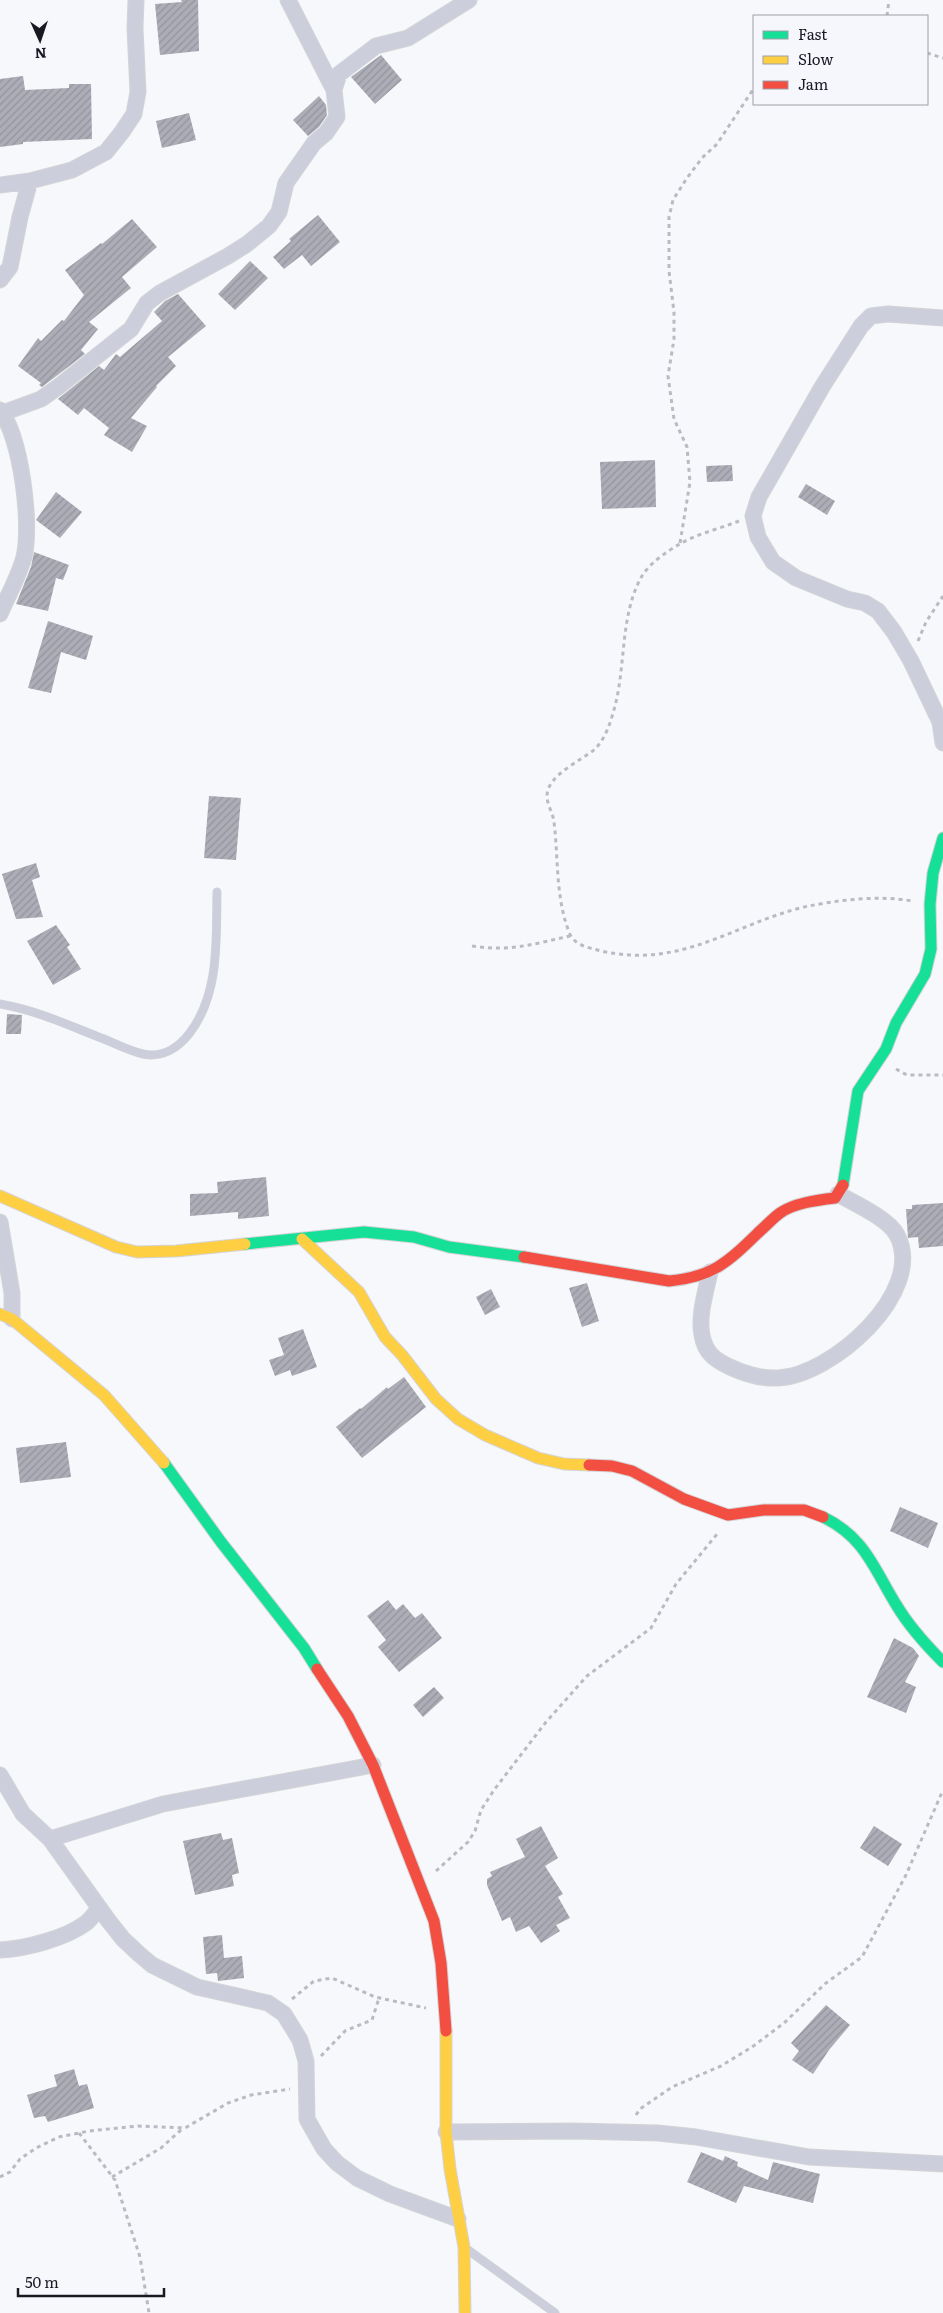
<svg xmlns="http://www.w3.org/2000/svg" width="943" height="2313" font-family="Literata,serif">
	<defs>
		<pattern id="building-hatch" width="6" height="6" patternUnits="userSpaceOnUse" patternTransform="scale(1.25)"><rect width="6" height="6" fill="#adadb8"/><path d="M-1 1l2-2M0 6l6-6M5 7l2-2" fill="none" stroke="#94949e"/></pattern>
	</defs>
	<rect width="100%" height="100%" fill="#f7f8fb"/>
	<path fill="url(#building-hatch)" d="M181,0h17l1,51 -39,4 -5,-51 27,-2z
		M381,55l21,25 -27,24 -24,-27z
		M23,76l2,14 44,-2v-4h22l1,55 -69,3v2l-23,3v-68z
		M319,96l7,9 1,10 -8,12 -11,9 -15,-16z
		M189,113l7,27 -34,8 -6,-27z
		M318,215l22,27 -29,24 -9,-11 -18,14 -11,-12 18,-16 -2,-2z
		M132,219l25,28 -35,30 9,11 -42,34 9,7 -17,21 4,4 -43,33 -3,-2 2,-2 -23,-17 20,-28 3,3 21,-21 2,1 20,-26 -19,-25 36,-27 1,1z
		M250,261l18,17 -33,32 -17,-16z
		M178,294l28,32 -38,31 8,9 -20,20 1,1 -26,31 16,8 -15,26 -28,-17 5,-7 -25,-20 -6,7 -20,-16 41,-33 5,4 12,-16 4,3 42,-36 -8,-9 11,-11z
		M655,460l1,47 -54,2 -2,-47z
		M732,465l1,16 -26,1 -1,-16z
		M806,484l29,17 -8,14 -29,-18z
		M56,492l26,20 -22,26 -24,-18z
		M34,552l35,13 -6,15 -7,-2 -8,33 -32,-7 15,-37z
		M48,621l45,15 -7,24 -25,-8 -10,41 -23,-5z
		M209,796l32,2 -5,62 -32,-2z
		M36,863l4,14 -8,3 11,37 -27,2 -14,-45z
		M56,925l14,20 -3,2 14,22 -28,16 -26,-44z
		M7,1014l15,1 -1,19h-15z
		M266,1177l3,39 -31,3v-7l-48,4v-22l28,-1 -1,-11z
		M943,1203v43l-24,2 -1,-11 -10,1 -2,-29h6v-4z
		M587,1283l12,38 -17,6 -13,-39z
		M491,1289l9,18 -15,8 -9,-18z
		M303,1329l14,38 -25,9 -2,-6 -15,6 -6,-16 15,-5 -6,-17z
		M404,1377l22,30 -64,51 -26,-31 24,-19 1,1 26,-22 1,2z
		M66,1442l5,35 -51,6 -4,-35z
		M900,1507l38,16 -10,25 -38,-17z
		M388,1600l8,10 7,-6 12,14 7,-5 20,25 -43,34 -21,-25 8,-7 -19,-24z
		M894,1638l19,10 6,8 -14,26 11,5 -10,26 -39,-16z
		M434,1687l10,11 -21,19 -10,-12z
		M541,1826l17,32 -13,8 18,28 -5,3 12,21 -14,7 4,6 -19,12 -12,-17 -13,6 -6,-15 -8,4 -15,-36v-6l5,-3 -2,-4 35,-15 -9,-18z
		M874,1826l28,18 -14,22 -28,-18z
		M221,1833l2,7 9,-2 7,35 -7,2 2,11 -39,9 -12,-54z
		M222,1935l2,23 18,-2 2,22 -26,3 -1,-8 -11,1 -3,-37z
		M826,2005l24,20 -21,25 -16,24 -21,-14 7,-9 -8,-8z
		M74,2069l5,17 8,-2 7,24 -46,14 -3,-6 -11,2 -7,-23 30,-9 -3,-11z
		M701,2152l22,9 2,-5 13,6 -1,4 31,14 5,-18 47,12 -7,29 -69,-17 -8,17 -49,-21z"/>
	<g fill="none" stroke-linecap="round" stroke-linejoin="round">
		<g stroke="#d4d4d7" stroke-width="9">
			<path id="lane" d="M0,1004c36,6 70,22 104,35 12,5 26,12 39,15 19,4 35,-6 46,-20 31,-40 27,-94 28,-142
				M468,2250l87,63"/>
		</g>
		<g stroke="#d4d4d7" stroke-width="17">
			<path id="street" d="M334,90l5,-16 37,-28 32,-8 61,-38
				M0,185l30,-4 42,-11 34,-18 16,-20 12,-18 4,-22 -3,-64 1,-28
				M0,280l10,-13 10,-50 10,-36
				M943,318l-55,-4 -17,2 -10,10 -39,61 -63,110 -6,19 5,21 15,25 23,16 51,21 18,4 13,8 16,21 17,29 29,61 3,21
				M0,410c21,27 32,114 24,147 -5,19 -16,38 -24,57
				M0,414l41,-15 17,-12 73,-58 16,-26 13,-10 68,-37 19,-12 22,-18 10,-14 7,-29 28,-40 12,-10 11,-16 -3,-27 -46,-90
				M0,1222l12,71v26
				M710,1272c-4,19 -12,44 -8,63 3,18 13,25 28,32 15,7 31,12 48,11 53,-2 149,-86 119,-143 -8,-16 -43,-32 -59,-41
				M0,1775l23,39 27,25 58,81 15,19 16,15 13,11 45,22 71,16 16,11 16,26 6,21 1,58 17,30 13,14 20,15 33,16 68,25
				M50,1839l113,-35 210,-39
				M0,1950c25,-1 66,-12 86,-27 5,-4 9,-10 13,-15
				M446,2132l128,-1 84,2 38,4 113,20 134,7"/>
		</g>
		<g stroke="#d4d4d7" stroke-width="13">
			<path id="fast" d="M843,1185l15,-94 28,-42 10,-26 29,-49 6,-25 -1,-45 3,-31 10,-35
				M245,1244l119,-12 50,5 35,10 75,10
				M164,1463l57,79 83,106 13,21
				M823,1517c42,20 51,52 74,89 12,20 29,39 46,56"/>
		</g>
		<g stroke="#d4d4d7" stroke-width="13">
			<path id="slow" d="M0,1196l116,51 21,5 39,-1 69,-7
				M302,1239l57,53 26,45 17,18 34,44 22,20 27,16 53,23 26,6 25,1
				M0,1314l12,5 92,76 60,68
				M446,2031v101l4,37 14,78 1,66"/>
		</g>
		<g stroke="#d4d4d7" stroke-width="13">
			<path id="jam" d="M524,1257l145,24c45,-4 60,-20 91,-50 7,-6 13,-13 20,-18 14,-10 38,-13 55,-15l8,-13
				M589,1465l23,1 20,5 52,28 44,16 36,-5h40l19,7
				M317,1669l31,47 25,49 61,156 7,42 5,68"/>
		</g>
		<path stroke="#babac4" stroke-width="3" stroke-dasharray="4 4" stroke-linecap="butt" d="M887,16l2,-16
			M927,53l16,5
			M739,521c-20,8 -43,13 -61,24 -12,7 -28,18 -36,31 -22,38 -16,88 -27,130 -4,15 -9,32 -20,43 -14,12 -48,26 -48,47 0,9 6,17 7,26 4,33 2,66 11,98 2,5 3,12 6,16 6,10 19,12 30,15 81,18 130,-26 203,-44 33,-7 75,-12 108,-6
			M680,543l10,-61 -3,-35 -13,-28 -6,-43 6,-37v-27l-5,-41v-54l4,-17 14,-22 15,-20 15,-14 37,-56
			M918,641l8,-19 17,-26
			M472,946c37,6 62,-2 98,-10
			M896,1069l11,6h36
			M436,1871l32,-29 7,-11 6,-21 13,-20 52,-68 41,-46 64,-48 25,-44 42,-51
			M292,1999l22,-18 18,-3 43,19 51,11
			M321,2056l24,-25 27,-11 7,-22
			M636,2115l4,-6 32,-22 49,-21 31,-19 32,-24 42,-40 36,-26 44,-82 37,-85
			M79,2133l36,47 25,77 9,56
			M0,2177l10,-5 10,-13 16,-11 23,-11 30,-6 49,-5 47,2 43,-25 23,-8 39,-6
			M112,2177l49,-29 21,-19"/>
		<use href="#lane" stroke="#cccedc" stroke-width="8"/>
		<use href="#street" stroke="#cccedc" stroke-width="15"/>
		<use href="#fast" stroke="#16e098" stroke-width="11"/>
		<use href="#slow" stroke="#ffcf43" stroke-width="11"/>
		<use href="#jam" stroke="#f24e42" stroke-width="11"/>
	</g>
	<rect x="753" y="15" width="175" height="90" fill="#f6f7fc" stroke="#9e9ea5"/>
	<rect x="763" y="31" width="25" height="8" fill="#16e098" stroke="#9e9ea5"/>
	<text x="798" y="40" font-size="15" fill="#191922">Fast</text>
	<rect x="763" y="56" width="25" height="8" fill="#ffcf43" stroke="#9e9ea5"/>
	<text x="798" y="65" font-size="15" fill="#191922">Slow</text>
	<rect x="763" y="81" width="25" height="8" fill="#f24e42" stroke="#9e9ea5"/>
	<text x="798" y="90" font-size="15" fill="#191922">Jam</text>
	<g transform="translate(40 40) rotate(177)" stroke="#f6f7fc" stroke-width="4" paint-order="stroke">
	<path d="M0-4L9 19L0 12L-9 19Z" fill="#191922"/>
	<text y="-8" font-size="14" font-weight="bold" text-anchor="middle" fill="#191922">N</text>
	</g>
	<path d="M18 2288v8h146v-8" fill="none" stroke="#191922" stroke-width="2.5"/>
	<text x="25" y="2288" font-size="15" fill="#191922" stroke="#f6f7fc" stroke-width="4" paint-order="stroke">50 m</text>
</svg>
